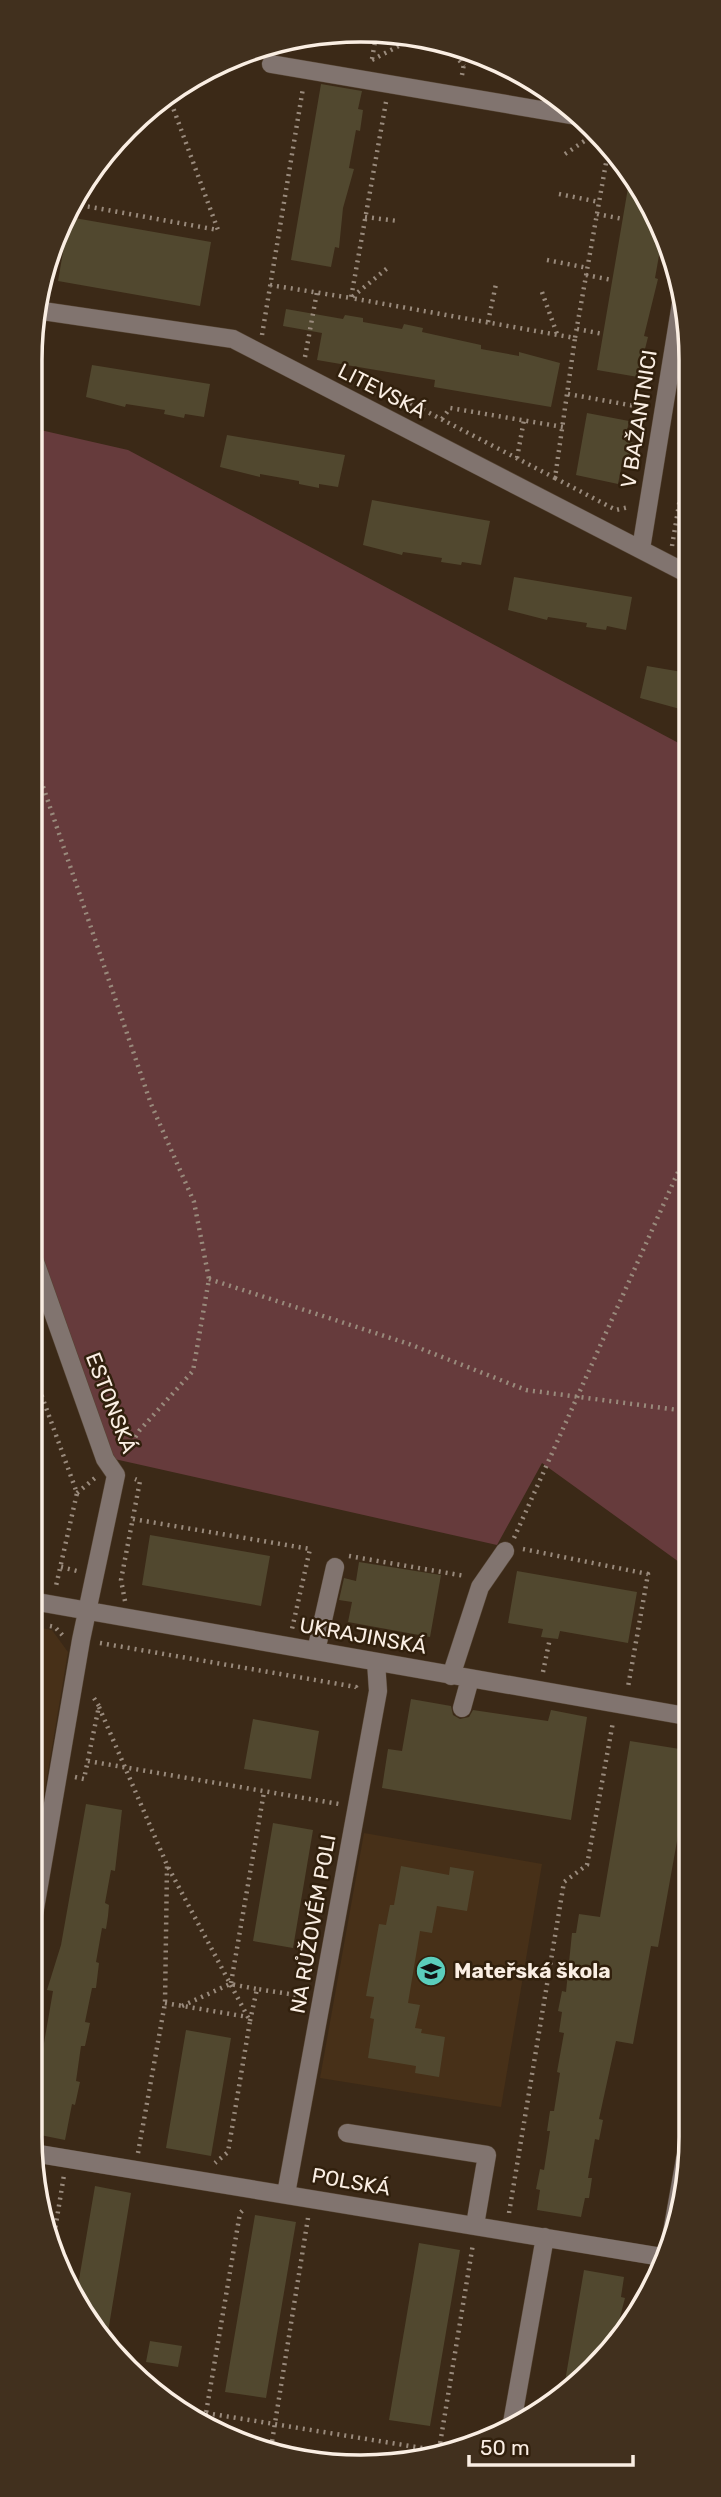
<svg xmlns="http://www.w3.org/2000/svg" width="721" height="2497" font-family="Rubik,sans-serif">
	<rect width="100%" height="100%" fill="#3b2917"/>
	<path fill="#473018" d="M31,1626l21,4 16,22 -27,161 -10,-2z
		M364,1833l178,31 -41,243 -181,-29z"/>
	<path fill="#663b3c" d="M36,429l92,21 560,298 -2,819 -144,-104 -45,82 -387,-87 -77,-220z"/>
	<path fill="#51482f" d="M321,84l41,7 -4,18 5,1 -3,21 -4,-1 -7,38 5,1 -11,39 -4,40 -4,-1 -4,20 -40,-7z
		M630,176l27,39 6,18 -8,45 3,1 -14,57 4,1 -10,40 -41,-7z
		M69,217l142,25 -11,64 -142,-25z
		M286,309l57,10 2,-4 18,3v4l39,7 2,-5 19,4 -1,4 59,13v4l38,7v-4l41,11 -9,44 -117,-20 1,-7 -118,-20 5,-27 -39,-7z
		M92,365l118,19 -6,33 -19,-3 -1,4 -20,-4 1,-4 -39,-6 -1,3 -39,-10z
		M587,413l42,8 -4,20 16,3 -4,22 -15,-2 -4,20 -42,-9z
		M227,435l118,20 -7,32 -19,-3v4l-20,-4v-3l-39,-7v3l-40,-10z
		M372,500l118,21 -9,44 -19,-3 -1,3 -20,-3 1,-4 -39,-6 -1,3 -39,-10z
		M514,577l118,20 -6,33 -19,-4 -1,4 -20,-3 1,-4 -39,-6 -1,3 -39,-10z
		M647,666l41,7v34l-7,-2 -1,4 -40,-11z
		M150,1535l120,21 -9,50 -119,-21z
		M359,1562l82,13 -11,62 -82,-15 4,-20 -13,-2 5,-22 12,3z
		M517,1571l120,21 -9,51 -68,-12 -2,8 -17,-2 2,-8 -35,-6z
		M411,1699l40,7 2,9 7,4 9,-2 4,-7 75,11 3,-11 36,7 -16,103 -189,-32 6,-39 14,2z
		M253,1719l66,12 -8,48 -67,-10z
		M630,1741l56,9v41l-28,156 -7,-1 -18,98 -17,-3 -17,78 4,1 -4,20 -4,-1 -7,39h4l-3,20h-4l-4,19 -44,-7 3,-20 -4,-1 4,-20 4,1 6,-39h-3l3,-20h4l6,-38 -3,-1 7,-39 -5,-1 3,-20 -4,-1 4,-20 4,1 6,-59h4l3,-19 21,3z
		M86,1804l36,6 -7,61 -4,-1 -6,33 4,2 -1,11 -2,13 -4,-1 -6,34 3,1 -3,25h-4l-7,34 5,1 -5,23h-4l-5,35 4,1 -5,23 -3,-1 -7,36 -35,-7v-9l23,-133 -6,-1 14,-45z
		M273,1823l40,7 -20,118 -40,-7z
		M401,1866l48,9 1,-8 24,4 -7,40 -30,-5 -5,27 -12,-2 -12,72 12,2 -5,23 7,1 -1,4 24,4 -6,40 -24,-4 1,-7 -48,-8 6,-39 -4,-1 4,-21 -8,-1 13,-72 7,1 4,-20h4z
		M186,2030l45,8 -20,118 -45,-8z
		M95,2186l36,7 -25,151 -30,-47z
		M255,2215l41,7 -30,176 -41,-6z
		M419,2243l41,7 -30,176 -41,-6z
		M584,2270l40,7 -3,20 4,1 -12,46 -51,55z
		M150,2341l32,5 -4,21 -32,-5z"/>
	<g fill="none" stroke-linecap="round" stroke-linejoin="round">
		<g stroke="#564534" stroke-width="19">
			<path id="minor" d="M271,64l311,53
				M36,310l197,29 455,235
				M641,549l41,-252
				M32,1601l654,115
				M316,1651l19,-84
				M451,1676l29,-89 25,-36
				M462,1708l8,-29
				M30,1938l51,-298 35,-165 -11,-16 -72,-203
				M347,2133l140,22 -12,70
				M33,2153l629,104
				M286,2194l92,-503 -2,-29
				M672,2232l13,-73
				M512,2423l33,-186"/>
		</g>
		<path stroke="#998a7c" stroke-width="4.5" stroke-dasharray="2 5" stroke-linecap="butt" d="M279,43l15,3
			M446,44l18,22
			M242,58l9,2 1,-5
			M372,59l4,-23
			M372,60l46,-24
			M462,75l4,-23
			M386,102l-35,196 224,40 34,-192
			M565,154l33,-22
			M607,157l10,2
			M559,194l40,8
			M74,204l144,26 -50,-136
			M597,214l26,5
			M365,217l33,4
			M547,260l41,8
			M586,275l26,5
			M670,283l3,-16
			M270,285l81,13 39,-32
			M542,292l15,42
			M488,322l8,-38
			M577,329l26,5
			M262,335l41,-247
			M305,357l12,-65
			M380,394l5,-4 170,88 20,-140
			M568,394l78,14
			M442,419l8,-11 113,19
			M517,458l7,-38
			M555,478l61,32 13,-3
			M672,546l16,-95
			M34,760l117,344 43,98 15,77 -16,92 -54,60 -14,23
			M209,1279l200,65 117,46 160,21
			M32,1369l45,124 -21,93
			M77,1493l18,-15
			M133,1519l177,30 -18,80
			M514,1538l173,-386
			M523,1549l125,25 -20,113
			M349,1556l116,20
			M61,1567l16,4
			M125,1601l-4,-21 19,-99 -5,-2
			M50,1626l5,1 9,10
			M100,1643l256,44 2,4
			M543,1672l7,-34
			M99,1707l68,158 83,156 -22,131 -13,11
			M88,1761l251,43
			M75,1777l9,2 15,-73 -7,-11
			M231,1983l33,-191
			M165,2003l83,14
			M182,2006l48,-22 27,5
			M250,2021l7,-32 39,6 8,-6
			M138,2153l27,-150 2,-137
			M509,2213l55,-331 23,-17 26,-143
			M52,2248l12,-73
			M206,2413l247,40
			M194,2418l12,-5 34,-200 5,-5
			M271,2448l37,-230
			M439,2450l34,-206"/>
		<use href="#minor" stroke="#81746f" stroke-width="18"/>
	</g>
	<defs>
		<g id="school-disc" transform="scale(1.575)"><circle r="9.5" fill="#5bcebc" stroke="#31200d"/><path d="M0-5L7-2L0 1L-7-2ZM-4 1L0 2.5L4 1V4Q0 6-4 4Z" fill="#111"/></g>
	</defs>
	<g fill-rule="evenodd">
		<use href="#school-disc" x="431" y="1971"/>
	</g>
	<g text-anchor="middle" stroke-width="5" stroke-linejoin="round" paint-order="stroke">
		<g font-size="21" fill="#faeee3" stroke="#31200d">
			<text transform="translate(382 391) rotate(27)" y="7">LITEVSKÁ</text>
			<text transform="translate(639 419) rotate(-81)" y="7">V BAŽANTNICI</text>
			<text transform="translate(111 1403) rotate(69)" y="7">ESTONSKÁ</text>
			<text transform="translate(363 1636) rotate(10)" y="7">UKRAJINSKÁ</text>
			<text transform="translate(313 1924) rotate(-80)" y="7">NA RŮŽOVÉM POLI</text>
			<text transform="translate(351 2182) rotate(10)" y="7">POLSKÁ</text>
		</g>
		<g font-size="21" font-weight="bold" fill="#faeee3" stroke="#31200d" text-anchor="start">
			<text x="454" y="1978">Mateřská škola</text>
		</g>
	</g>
	<path d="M0 0H721V2497H0ZM360 42H361A318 318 0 0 1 679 360V2137A318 318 0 0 1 361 2455H360A318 318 0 0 1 42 2137V360A318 318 0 0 1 360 42Z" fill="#41301e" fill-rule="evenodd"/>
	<path fill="none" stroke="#faeee3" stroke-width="3.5" d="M360 42H361A318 318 0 0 1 679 360V2137A318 318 0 0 1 361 2455H360A318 318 0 0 1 42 2137V360A318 318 0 0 1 360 42Z"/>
	<path d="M469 2455v10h164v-10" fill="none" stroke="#faeee3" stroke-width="3.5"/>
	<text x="480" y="2455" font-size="21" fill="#faeee3" stroke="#31200d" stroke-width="5" paint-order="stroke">50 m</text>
</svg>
